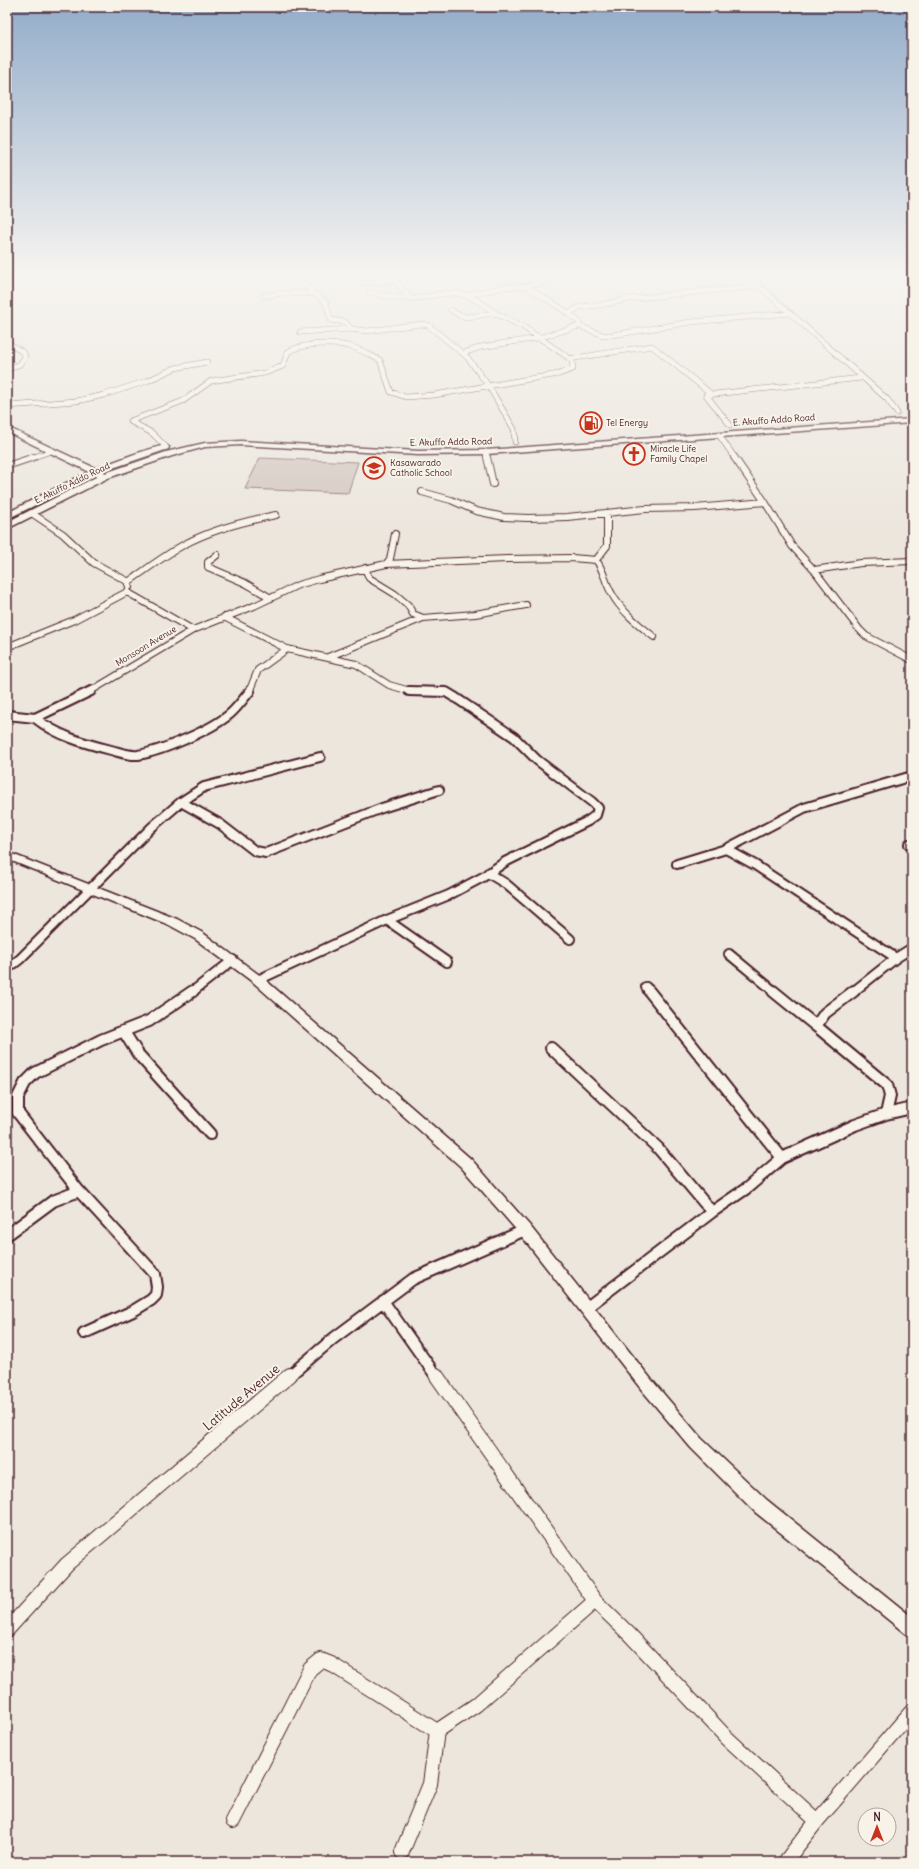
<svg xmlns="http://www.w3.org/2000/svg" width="919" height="1869" font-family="Delius,sans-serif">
	<rect width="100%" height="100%" fill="#ece6dd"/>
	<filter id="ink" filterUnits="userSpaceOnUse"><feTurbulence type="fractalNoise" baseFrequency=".025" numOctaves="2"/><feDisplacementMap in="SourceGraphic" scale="8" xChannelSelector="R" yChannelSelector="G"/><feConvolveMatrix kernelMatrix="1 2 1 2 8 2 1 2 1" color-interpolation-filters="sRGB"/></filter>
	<g filter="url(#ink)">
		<path fill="#d5c9c2" stroke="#907476" d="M260,458l98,4 -10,31 -103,-4z"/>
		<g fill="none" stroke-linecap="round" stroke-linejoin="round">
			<g stroke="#4a1f2b" stroke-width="6">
				<path id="minor-far4" d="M158,275l6,2
					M294,275l32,28 5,17 14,2 6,7 16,2 54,-7 7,1 39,32 21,28 26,44 1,13
					M747,275l140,124 10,14
					M394,276v4l15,17
					M554,278l47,-3
					M7,279l38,-4
					M364,283l30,-3
					M369,292c16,5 32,7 49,6 11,-1 22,-5 33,-5 16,0 32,10 44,20
					M469,295l34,-8 24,-1
					M264,296l17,-3 35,1
					M570,313l9,-6 22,-2 27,-6 130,-13
					M579,326l24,9h10l78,-13 99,-9
					M300,332l51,-3
					M7,342l17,11 1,4 -5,7 -13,6
					M464,353l17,-6 57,-9 41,-12v-4c-15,-15 -36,-22 -52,-36l27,-8 -4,-3
					M569,359l83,-13 58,47
					M7,406l70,-5 27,-6 43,-14 28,-13 32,-6
					M730,425l-24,-30 155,-17
					M719,435l16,23
					M166,447l-14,-14 -22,-12 53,-20 28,-20 54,-8 18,-7 5,-14c13,-9 48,-10 64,-5 10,3 19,9 28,13l11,32 15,5 28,-2 125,-21 14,-5 -1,-9 -50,-34 -27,-13 -28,4 -8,-2 -8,-5
					M486,452l1,6
					M31,458l20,-7"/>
			</g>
			<g stroke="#4a1f2b" stroke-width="8">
				<path id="minor-far3" d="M487,457l6,27
					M734,457l31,45 27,44 22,24 45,59 7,7 46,24
					M7,466l27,-9
					M422,492l29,8 25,11 28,6 24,1 39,-1 78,-8 50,-1 70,-6
					M33,514l30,20 31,29 33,18 2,6
					M217,555l-9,7v5l37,16 26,15
					M596,560l11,-14v-33
					M386,564l4,-5 5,-25
					M365,568l4,10 26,16 13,11 5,9 10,4
					M814,570l47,-7 51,-2
					M128,582c19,-13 37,-27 57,-38 28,-15 60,-23 91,-29
					M127,592l66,38
					M224,617l63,32 69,15 33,21 21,6 25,1
					M7,647l67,-27 53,-28
					M328,657l95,-39 52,-4 51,-9
					M89,692l104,-62 61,-24 44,-21 21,-6 67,-15 121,-5 65,-1 24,2c8,10 9,23 16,34 9,17 27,31 42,43
					M249,692l9,-22 29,-21"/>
			</g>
			<g stroke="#4a1f2b" stroke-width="12">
				<path id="minor-far2" d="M7,715l28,3 56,-27
					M35,718c23,18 48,25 76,32 8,2 18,6 27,5 24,-4 73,-25 92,-41 8,-7 14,-16 20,-23
					M181,802l39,22 35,27 11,2 116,-45 57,-18
					M909,844l3,1
					M726,849l29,16 141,93
					M677,864l49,-15 78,-41 108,-32
					M488,873l18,11 64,55
					M387,920l60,42
					M729,954l46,38
					M7,969l13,-10 132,-132 29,-25 23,-15 116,-30
					M258,980l129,-60 62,-25 34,-18 22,-15 83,-41 8,-6 2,-7 -6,-6 -55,-42 -23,-23 -58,-39 -10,-6 -37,-1
					M646,987l4,5
					M192,992l41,-32
					M853,992l43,-34 16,-10"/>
			</g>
			<g stroke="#4a1f2b" stroke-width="14">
				<path id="minor-far1" d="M649,991l133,167
					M773,991l43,35
					M854,991l-29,22 -9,13 71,59 3,11 -4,18
					M124,1032l14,22 72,80
					M551,1048l107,100 54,64
					M79,1191l76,83 2,13 -1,8 -5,5 -18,11 -49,22
					M7,1235l46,-34 26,-10 -61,-78v-16l7,-14 10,-10 66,-33 48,-19 44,-30
					M383,1301l53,75
					M586,1308l126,-96 35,-24 35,-30 73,-33 31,-11 26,-6
					M289,1376l45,-38 79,-59 112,-49"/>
			</g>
			<g stroke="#4a1f2b" stroke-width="16">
				<path id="minor" d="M436,1375l159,226 35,34 97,103 90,83
					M7,1630l60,-66 223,-189
					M233,1821l77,-152 11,-9 10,4 106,67 39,-26 119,-104
					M402,1852l28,-68 7,-53
					M785,1862l32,-41 95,-110"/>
			</g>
			<g stroke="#4a1f2b" stroke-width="3">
				<path id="tertiary" d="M7,427l101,47 1,2 -7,2 -95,-46z
					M7,852l170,67 26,14 59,44 209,182 59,67 121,153 50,59 66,62 145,117v19l-6,-2 -151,-122 -64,-64 -50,-59 -121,-155 -59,-67 -207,-184 -59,-44 -26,-14 -162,-66z"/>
			</g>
			<g stroke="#4a1f2b" stroke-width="3">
				<path id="secondary" d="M912,419v4l-426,31 -68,1 -177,-10 -36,2 -33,9 -64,22 -101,51v-7l95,-48 64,-22 39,-9 36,-2 177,10 68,-1z
					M165,445l4,2 -1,2 -61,21 -100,49v-6c51,-26 102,-54 158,-68z"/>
			</g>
			<use href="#minor-far4" stroke="#f7f3e8" stroke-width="5"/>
			<use href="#minor-far3" stroke="#f7f3e8" stroke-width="6"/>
			<use href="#minor-far2" stroke="#f7f3e8" stroke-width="8"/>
			<use href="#minor-far1" stroke="#f7f3e8" stroke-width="10"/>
			<use href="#minor" stroke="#f7f3e8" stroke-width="14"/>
			<use href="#tertiary" fill="#f7f3e8" fill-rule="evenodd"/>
			<use href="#secondary" fill="#f7f3e8" fill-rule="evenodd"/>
		</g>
	</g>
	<linearGradient id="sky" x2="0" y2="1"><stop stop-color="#93acca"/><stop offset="0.51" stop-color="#f6f4f0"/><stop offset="1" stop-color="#f6f4f0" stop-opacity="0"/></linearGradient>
	<rect width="919" height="536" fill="url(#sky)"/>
	<defs>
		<g id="fuel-ring" transform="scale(1.15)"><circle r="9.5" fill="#f7f3e8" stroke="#c8321e" stroke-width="1.5"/><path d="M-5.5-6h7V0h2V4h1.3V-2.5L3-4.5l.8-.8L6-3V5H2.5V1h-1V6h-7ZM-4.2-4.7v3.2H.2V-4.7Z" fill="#c8321e"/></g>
		<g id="church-ring" transform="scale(1.15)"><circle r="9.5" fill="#f7f3e8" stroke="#c8321e" stroke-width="1.5"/><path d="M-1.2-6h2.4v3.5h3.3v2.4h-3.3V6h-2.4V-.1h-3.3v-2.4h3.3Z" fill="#c8321e"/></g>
		<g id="school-ring" transform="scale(1.15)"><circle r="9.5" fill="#f7f3e8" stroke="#c8321e" stroke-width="1.5"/><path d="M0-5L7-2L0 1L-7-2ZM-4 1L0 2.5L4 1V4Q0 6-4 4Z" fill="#c8321e"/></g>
	</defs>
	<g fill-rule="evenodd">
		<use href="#fuel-ring" x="591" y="423"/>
		<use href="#church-ring" x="634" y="454"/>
		<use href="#school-ring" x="374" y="468"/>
	</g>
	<g text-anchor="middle" stroke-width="4" stroke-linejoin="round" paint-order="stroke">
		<g font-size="9" fill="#4a1f2b" stroke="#f7f3e8">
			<text transform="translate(774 420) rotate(-4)" y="3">E. Akuffo Addo Road</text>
			<text transform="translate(451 442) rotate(-1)" y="3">E. Akuffo Addo Road</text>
			<text transform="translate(72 483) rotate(-26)" y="3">E. Akuffo Addo Road</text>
			<text transform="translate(146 646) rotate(-31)" y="3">Monsoon Avenue</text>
		</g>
		<g font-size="9" fill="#4a1f2b" stroke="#f7f3e8" text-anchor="start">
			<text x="606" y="426">Tel Energy</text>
			<text x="650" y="452">Miracle Life<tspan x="650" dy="10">Family Chapel</tspan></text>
			<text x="390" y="466">Kasawarado<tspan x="390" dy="10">Catholic School</tspan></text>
		</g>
		<g font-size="13" fill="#4a1f2b" stroke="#f7f3e8">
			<text transform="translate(241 1397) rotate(-40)" y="5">Latitude Avenue</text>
		</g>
	</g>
	<rect width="919" height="1869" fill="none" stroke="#f7f3e8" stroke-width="24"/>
	<rect x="12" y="12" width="895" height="1845" fill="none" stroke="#4a1f2b" stroke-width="1.5" filter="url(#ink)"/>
	<g transform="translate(877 1827)"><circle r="19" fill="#f7f3e8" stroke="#b29e9c"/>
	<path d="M0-3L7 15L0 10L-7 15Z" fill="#c8321e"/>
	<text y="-6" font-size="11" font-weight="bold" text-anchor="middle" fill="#4a1f2b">N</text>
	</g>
</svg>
